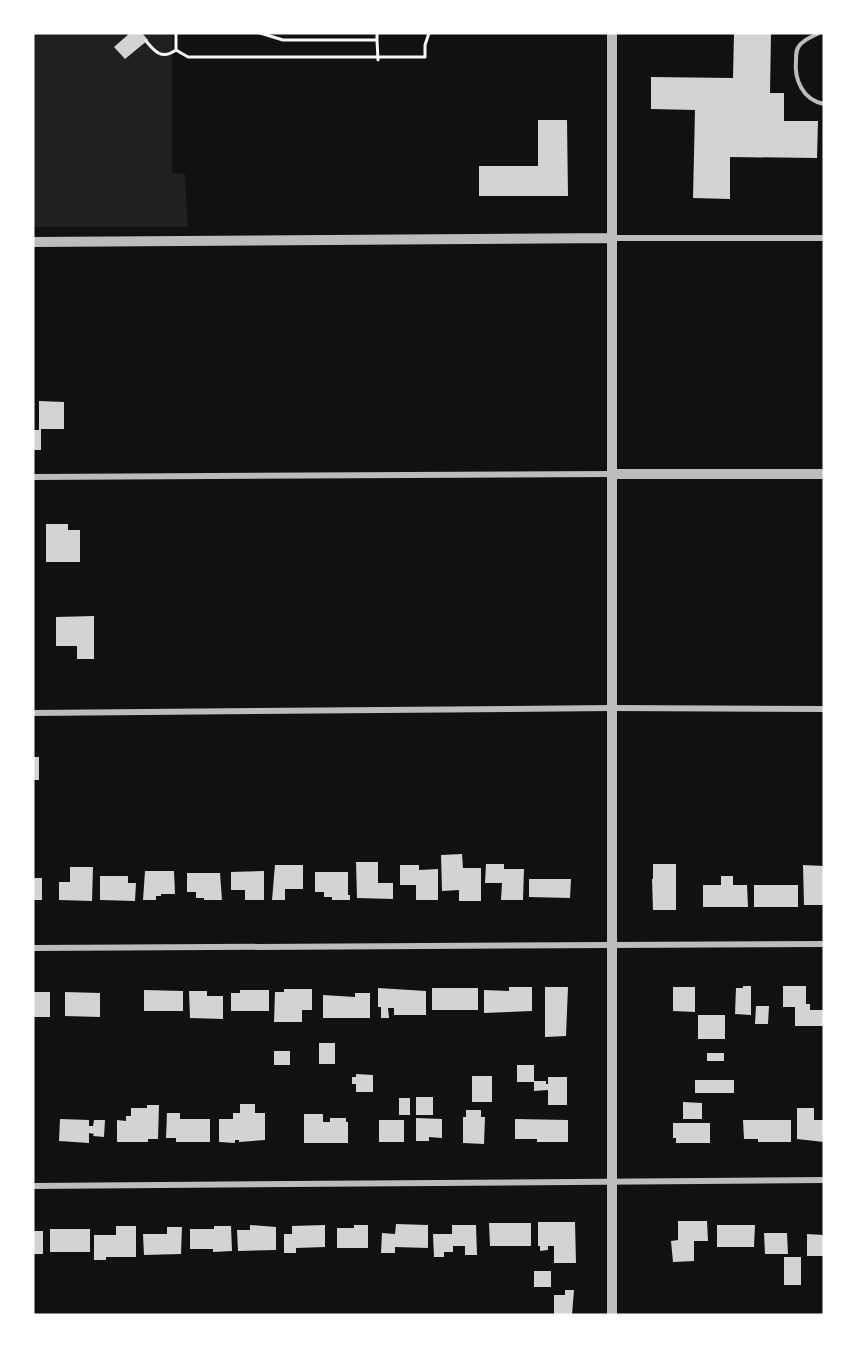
<svg xmlns="http://www.w3.org/2000/svg" width="857" height="1348" font-family="Jost,sans-serif">
	<rect width="100%" height="100%" fill="#111"/>
	<path fill="#202020" d="M33,33h139v140l13,1 3,53h-155z"/>
	<path fill="#d3d3d3" d="M130,33h12l6,7 -23,19 -11,-12z
		M734,33h37l-1,60h14v28h34l-1,37 -87,-1v42l-37,-1 2,-88 -44,-1v-32l82,1z
		M538,120h29l1,76h-89v-30h59z
		M39,401l25,1v27h-23v21h-8v-20h6z
		M46,524h22v6h12v32h-34z
		M94,616v43h-17v-13h-21v-29z
		M33,757h6v23h-6z
		M462,854l1,14h18v33h-22v-11l-17,1 -1,-36z
		M356,862h22v21h15v16l-36,-1z
		M486,864h18v5h20l-1,31h-22l1,-17h-17z
		M653,864h23v46h-23l-1,-31h1z
		M275,865h28v24h-18v11h-13z
		M400,865h19v5l19,-1v31h-22v-15h-16z
		M803,865l21,1v39h-20z
		M70,867h23l-1,34 -33,-1v-18h11z
		M145,871h29l1,23h-14v2h-5v4h-13z
		M264,871v29h-19v-10h-14v-18z
		M315,872h33v23h2v5h-18v-3h-8v-5h-9z
		M187,873h33l2,27h-18v-2h-8v-6h-9z
		M100,876h28v7h8l-1,18 -35,-1z
		M721,876h12v9h14l1,22h-45v-22h18z
		M33,878h9v22h-9z
		M529,879h42l-1,19 -41,-1z
		M754,885h44v22h-44z
		M743,986h8v29l-16,-1 1,-26h7z
		M783,986h23v18h4v6h13v16h-28v-19h-12z
		M509,987h23v24l-48,2v-23l25,1z
		M545,987h23l-2,49 -21,1z
		M673,987h22v25l-22,-1z
		M378,988l48,3v24h-32v-7h-6l1,10h-8v-11h-3z
		M432,988h46v22h-46z
		M284,989h28v21h-10v12h-28l1,-30h9z
		M144,990l39,1v20h-39z
		M240,990h29v21h-38v-18h9z
		M189,991h18v5h16v23l-33,-1z
		M33,992h17v25h-17z
		M65,992l35,1v24l-35,-1z
		M355,993h15v25h-47v-23l32,2z
		M756,1006h13l-1,18h-13z
		M698,1015h27v24h-27z
		M319,1043h16v21h-16z
		M274,1051h16v14h-16z
		M707,1053h17v8h-17z
		M517,1065h17v16h12v3h2v-7h19v28h-19v-15l-14,1v-9h-17z
		M356,1074l17,1v17h-17v-8h-4v-7h4z
		M472,1076h20v26h-20z
		M695,1080h39v13h-39z
		M416,1097h17v18h-17z
		M399,1098h11v17h-11z
		M683,1102l19,1v16h-19z
		M240,1104h15v9h10v27l-26,2v-2h-4v3l-16,-1v-23h14v-6h7z
		M147,1105h12l-1,34h-10v3h-31v-22l9,1v-5h5v-8h16z
		M797,1108h17v12h10v22l-27,-3z
		M466,1110h15v7h4l-1,27 -21,-1v-26h3z
		M167,1113h13v6h30v23h-34v-4h-10z
		M304,1114h19v8h7v-4h16v4h2v21h-44z
		M416,1118l26,1v19l-13,-1v4h-13z
		M60,1119l29,1v6h4l1,-6h11l-1,17 -11,-1 1,-2 -5,-1v10l-30,-2z
		M515,1119l53,1v22h-31v-3h-22z
		M379,1120h25v22h-25z
		M743,1120h48v22h-33v-3h-14z
		M673,1123h37v20h-34v-5h-3z
		M678,1221h29l1,20h-14v20l-21,1 -2,-21 7,-1z
		M538,1222h37l1,41h-22v-17h-6v4l-8,1v-5h-2z
		M489,1223h42v23h-41z
		M396,1224l32,1v23l-33,-1v6h-14l1,-20 13,1z
		M250,1225l26,2v23l-38,1 -1,-21h13z
		M325,1225v22l-29,1v5h-12v-19h8v-8z
		M354,1225h14v23h-31v-20h17z
		M452,1225h24l1,30h-12v-9h-12v6h-9v5h-10l-1,-23h19z
		M717,1225h38l-1,22h-37z
		M116,1226h20v31h-30v3h-12v-25h22z
		M214,1226h17l1,25 -19,1v-3h-23v-20h24z
		M167,1227h15l-1,27 -37,1 -1,-21h24z
		M50,1229h40v23h-40z
		M33,1231h10v23h-10z
		M764,1233h23l1,21h-23z
		M807,1234l17,1v21h-17z
		M784,1257h17v28h-17z
		M534,1271h17v16h-17z
		M565,1290h9l-2,25h-18v-20h11z"/>
	<g fill="none" stroke-linecap="round" stroke-linejoin="round">
		<path stroke="#f5f5f5" stroke-width="3" d="M176,33v17l12,7h237v-12l4,-12
			M260,33l23,7h94l1,20
			M377,40v-7
			M146,41c9,11 16,19 30,9"/>
		<path stroke="#bcbcbc" stroke-width="4" d="M819,33c-7,4 -15,6 -20,13 -3,4 -3,8 -3,14 -2,20 7,40 28,44"/>
		<path stroke="#bcbcbc" stroke-width="6" d="M613,238h211
			M33,477l578,-3
			M33,713l579,-5 212,1
			M33,948l791,-4
			M33,1186l791,-6"/>
		<path stroke="#bcbcbc" stroke-width="10" d="M33,242l580,-4
			M611,474h213
			M612,1315v-1282"/>
	</g>
	<rect width="857" height="1348" fill="none" stroke="#ffffff" stroke-width="69"/>
</svg>
